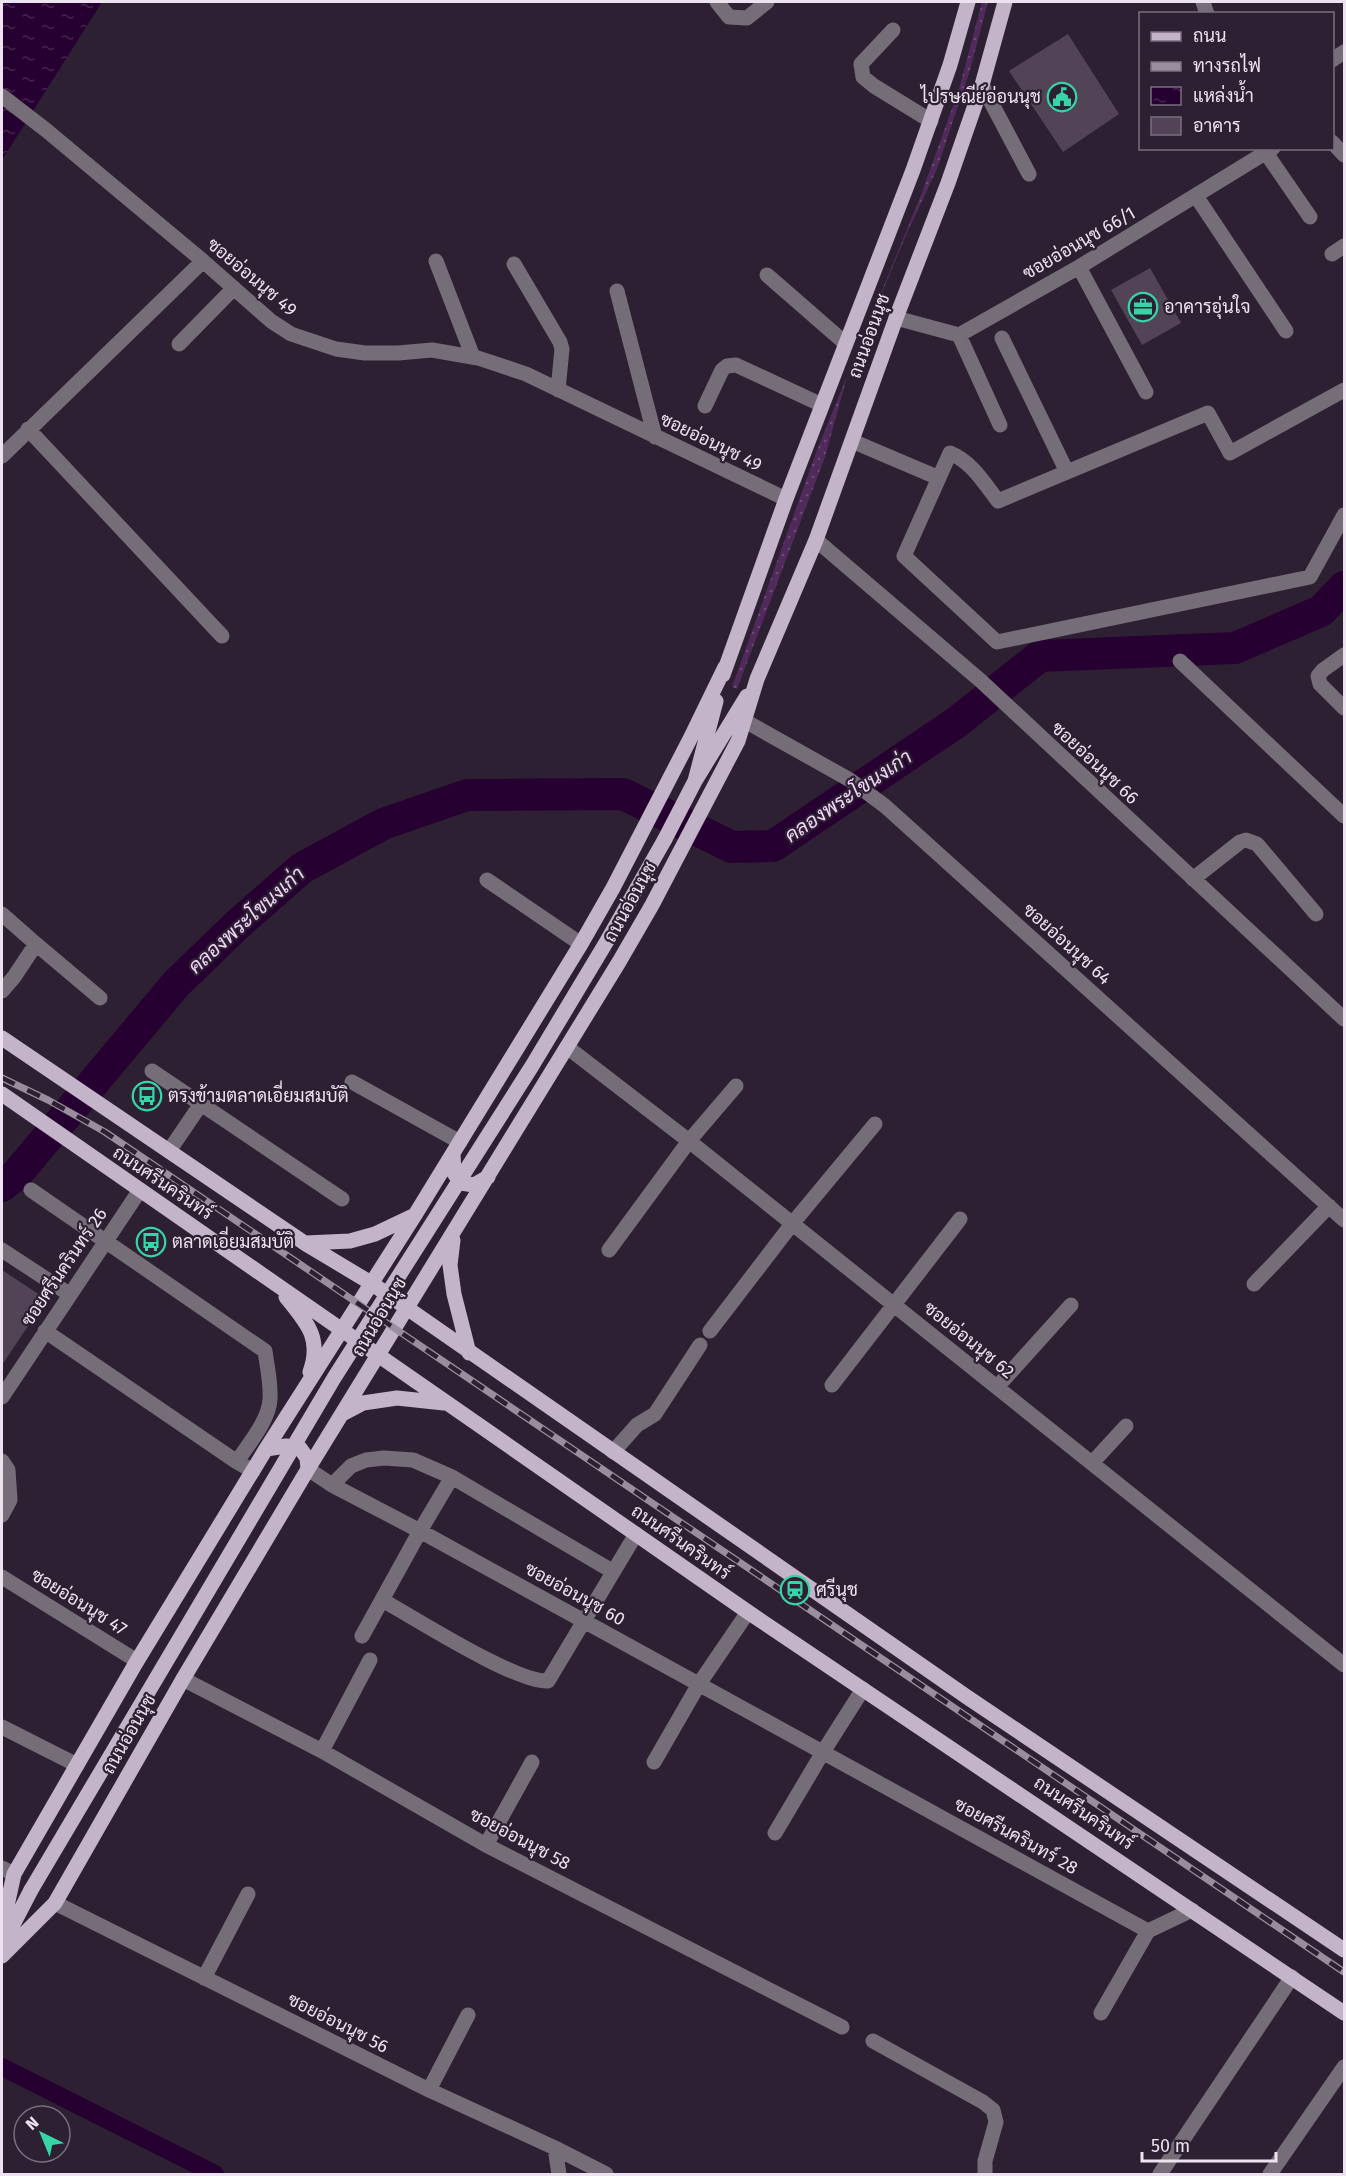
<svg xmlns="http://www.w3.org/2000/svg" width="1346" height="2176" font-family="'Fira Sans',Sarabun,sans-serif">
	<defs>
		<pattern id="grass-dots" width="8" height="8" patternUnits="userSpaceOnUse" patternTransform="scale(1.5)"><rect width="8" height="8" fill="#512a5c"/><path d="M2 2h.1M6 6h.1" fill="none" stroke="#6a4974" stroke-width="1.8" stroke-linecap="round"/></pattern>
		<pattern id="water-ripples" width="26" height="14" patternUnits="userSpaceOnUse" patternTransform="scale(1.5)"><rect width="26" height="14" fill="#260030"/><path d="M2 4q2-2 4 0t4 0M15 11q2-2 4 0t4 0" fill="none" stroke="#46254e"/></pattern>
	</defs>
	<rect width="100%" height="100%" fill="#2e2033"/>
	<path fill="url(#grass-dots)" d="M982,2h6l-18,68 -33,99 -31,66 -59,142 -22,80 -88,232 -5,-2 85,-237 104,-255 38,-106z"/>
	<path fill="url(#water-ripples)" d="M2,2h100l-100,158z"/>
	<g fill="none" stroke-linecap="round" stroke-linejoin="round">
		<path stroke="#260030" stroke-width="18" d="M2,2067l213,107"/>
		<path stroke="#260030" stroke-width="32" d="M2,1186l14,-11 160,-191 62,-60 64,-56 81,-44 84,-29 156,-1 109,53 41,-1 184,-124 83,-66 195,-8 86,-37 23,-24"/>
	</g>
	<path fill="#534357" d="M1068,34l51,80 -56,38 -54,-81z
		M1150,268l31,55 -39,22 -31,-55z
		M2,1270l44,29 -44,66z"/>
	<g fill="none" stroke-linecap="round" stroke-linejoin="round">
		<path stroke="#756d77" stroke-width="15" d="M717,2l12,15 18,1 20,-16
			M1203,2l4,12
			M893,30l-32,34 2,13 11,9 57,35
			M1332,60l12,-8
			M982,85l47,89
			M2,96l44,34 157,131 68,60 20,13 45,15 29,4h33l34,-3 46,8 48,16 260,125
			M1332,142l12,13
			M1266,153l44,64
			M1196,196l90,135
			M1332,254l12,-8
			M436,261l37,96
			M514,264l46,78 2,7 -4,41
			M1079,267l67,125
			M767,275l78,68
			M617,291l38,146
			M896,318l63,17 120,-68 194,-119
			M959,335l41,90
			M1002,338l65,134
			M179,344l55,-56
			M1344,390l-114,63 -22,-40 -210,88c-14,-18 -26,-39 -48,-48l-46,103 93,86 313,-65 34,-62
			M705,406l17,-36 5,-4 9,-1 86,40
			M28,429l194,207
			M852,441l87,37
			M2,456l201,-195
			M816,540l165,141 363,338
			M1344,655l-21,15 -5,6 2,8 24,24
			M1180,661l164,155
			M745,721l105,59 35,26 459,414
			M1193,879l47,-37 6,-2 11,4 59,70
			M487,880l94,64
			M2,914l34,30 -22,33 -12,14
			M36,944l64,54
			M567,1047l122,94 655,524
			M152,1071l190,128
			M352,1082l108,60
			M169,1151l32,-47
			M31,1190l234,161c2,15 6,32 5,48 -1,22 -22,45 -33,63
			M2,1250l67,44
			M609,1250l80,-109 47,-55
			M1254,1284l75,-78
			M45,1331l192,131 16,9
			M710,1331l82,-107 83,-100
			M832,1385l128,-166
			M997,1387l74,-82
			M2,1397l138,-207
			M613,1452l24,-27 18,-11 45,-69
			M2,1461l6,9 2,30 -8,15
			M1092,1463l34,-37
			M308,1469l24,16 88,46 728,400 44,-21
			M332,1485l19,-19 15,-6 18,-2 29,2 39,17 160,94
			M2,1577l135,84
			M382,1600c33,18 134,83 166,81l88,-147
			M362,1636l58,-105 32,-54
			M183,1679l139,72 164,94 356,182
			M2,1727l75,38
			M322,1751l48,-91
			M654,1762l45,-78 49,-72
			M775,1833l48,-81 40,-63
			M486,1845l46,-83
			M2,1868l12,6
			M55,1903l374,187 126,58 51,26
			M204,1978l44,-84
			M1101,2013l47,-82
			M873,2041l110,61 10,8 3,12 -11,39v13
			M429,2090l39,-75
			M555,2148l4,26
			M1160,2174l132,-197
			M1270,2174l74,-107"/>
		<path stroke="#c4b4c9" stroke-width="15" d="M723,675l63,-176 127,-329 37,-105 18,-63
			M695,781l21,-80
			M665,839l30,-58 52,-85
			M2,1038l304,206 65,39 596,414 377,253
			M2,1094l746,518 596,401
			M453,1154l1,19 7,10 13,2 14,-8
			M453,1240l-3,25 4,29 15,59
			M306,1243l44,-2 25,-7 40,-19
			M286,1297c21,26 36,41 24,75
			M342,1414l21,-11 34,-5 47,5
			M266,1449l20,-3 14,2 7,10 1,11
			M2,1928l12,-54 123,-213 129,-212 149,-234 166,-271 32,-56 77,-149 35,-72
			M4,1942l27,-52
			M2,1956l53,-53 128,-224 125,-210 311,-507 33,-57 86,-164 19,-62 59,-139 80,-222 52,-135 34,-98 23,-83"/>
		<g stroke="#9a8e9e" stroke-width="7">
			<path id="rail" d="M2,1078l46,22 57,32 1239,840"/>
		</g>
		<use href="#rail" stroke="#2e2033" stroke-width="4.5" stroke-dasharray="14" stroke-linecap="butt"/>
		<path stroke="#c4b4c9" stroke-width="15" d="M31,1890l303,-512 198,-312 75,-125 58,-102"/>
	</g>
	<defs>
		<g id="civic-ring" transform="scale(1.5)"><circle r="9.5" fill="#2e2033" stroke="#36d4a7" stroke-width="1.5"/><path d="M-.6-6.5H3V-4.5H.6V-3L4-1V1h2V6H-6V1h2V-1L-.6-3ZM-1.2 2.5V6h2.4V2.5Z" fill="#36d4a7"/></g>
		<g id="office-ring" transform="scale(1.5)"><circle r="9.5" fill="#2e2033" stroke="#36d4a7" stroke-width="1.5"/><path d="M-6-3h4V-5.5h4V-3h4V5H-6ZM-1-4.5V-3h2v-1.5ZM-6 0V1H6V0Z" fill="#36d4a7"/></g>
		<g id="bus-ring" transform="scale(1.5)"><circle r="9.5" fill="#2e2033" stroke="#36d4a7" stroke-width="1.5"/><path d="M-5-6H5V4H4V6H2V4H-2V6H-4V4H-5ZM-3.5-4V0h7V-4ZM-3.5 1.2v1.5H-2V1.2ZM2 1.2v1.5H3.5V1.2Z" fill="#36d4a7"/></g>
		<g id="station-ring" transform="scale(1.5)"><circle r="9.5" fill="#2e2033" stroke="#36d4a7" stroke-width="1.5"/><path d="M-3-6H3Q5-6 5-4V2Q5 4 3 4L4.5 6H3L1.5 4h-3L-3 6H-4.5L-3 4Q-5 4-5 2V-4Q-5-6-3-6ZM-3.5-4v3h7v-3ZM-3.5 1v1.5H-2V1ZM2 1v1.5H3.5V1Z" fill="#36d4a7"/></g>
	</defs>
	<g fill-rule="evenodd">
		<use href="#civic-ring" x="1062" y="97"/>
		<use href="#office-ring" x="1143" y="307"/>
		<use href="#bus-ring" x="147" y="1096"/>
		<use href="#bus-ring" x="151" y="1242"/>
		<use href="#station-ring" x="795" y="1590"/>
	</g>
	<g text-anchor="middle" stroke-width="4.5" stroke-linejoin="round" paint-order="stroke">
		<g font-size="18" fill="#ede3f0" stroke="#2e2033" text-anchor="start">
			<text x="1041" y="103" text-anchor="end">ไปรษณีย์อ่อนนุช</text>
			<text x="1164" y="313">อาคารอุ่นใจ</text>
			<text x="168" y="1102">ตรงข้ามตลาดเอี่ยมสมบัติ</text>
			<text x="172" y="1248">ตลาดเอี่ยมสมบัติ</text>
			<text x="816" y="1596">ศรีนุช</text>
		</g>
		<g font-size="18" fill="#ede3f0" stroke="#2e2033">
			<text transform="translate(1079 243) rotate(-30)" y="6">ซอยอ่อนนุช 66/1</text>
			<text transform="translate(252 277) rotate(40)" y="6">ซอยอ่อนนุช 49</text>
			<text transform="translate(869 336) rotate(-70)" y="6">ถนนอ่อนนุช</text>
			<text transform="translate(711 442) rotate(26)" y="6">ซอยอ่อนนุช 49</text>
			<text transform="translate(1095 763) rotate(43)" y="6">ซอยอ่อนนุช 66</text>
			<text transform="translate(630 902) rotate(-61)" y="6">ถนนอ่อนนุช</text>
			<text transform="translate(1067 944) rotate(42)" y="6">ซอยอ่อนนุช 64</text>
			<text transform="translate(163 1183) rotate(34)" y="6">ถนนศรีนครินทร์</text>
			<text transform="translate(64 1267) rotate(-56)" y="6">ซอยศรีนครินทร์ 26</text>
			<text transform="translate(379 1317) rotate(-59)" y="6">ถนนอ่อนนุช</text>
			<text transform="translate(969 1340) rotate(39)" y="6">ซอยอ่อนนุช 62</text>
			<text transform="translate(681 1542) rotate(35)" y="6">ถนนศรีนครินทร์</text>
			<text transform="translate(575 1594) rotate(29)" y="6">ซอยอ่อนนุช 60</text>
			<text transform="translate(79 1602) rotate(32)" y="6">ซอยอ่อนนุช 47</text>
			<text transform="translate(129 1734) rotate(-60)" y="6">ถนนอ่อนนุช</text>
			<text transform="translate(1084 1813) rotate(34)" y="6">ถนนศรีนครินทร์</text>
			<text transform="translate(1016 1836) rotate(29)" y="6">ซอยศรีนครินทร์ 28</text>
			<text transform="translate(520 1839) rotate(28)" y="6">ซอยอ่อนนุช 58</text>
			<text transform="translate(338 2023) rotate(27)" y="6">ซอยอ่อนนุช 56</text>
		</g>
		<g font-size="20" font-style="italic" fill="#f3d5fc" stroke="#2e2033">
			<text transform="translate(848 796) rotate(-34)" y="7">คลองพระโขนงเก่า</text>
			<text transform="translate(246 920) rotate(-42)" y="7">คลองพระโขนงเก่า</text>
		</g>
	</g>
	<rect width="1346" height="2176" fill="none" stroke="#ede3f0" stroke-width="6"/>
	<rect x="1139" y="12" width="195" height="138" fill="#2e2033" stroke="#7a6e7f" stroke-width="1.5"/>
	<rect x="1151" y="32" width="30" height="9" fill="#c4b4c9" stroke="#7a6e7f" stroke-width="1.5"/>
	<text x="1193" y="42" font-size="18" fill="#ede3f0">ถนน</text>
	<rect x="1151" y="62" width="30" height="9" fill="#9a8e9e" stroke="#7a6e7f" stroke-width="1.5"/>
	<text x="1193" y="72" font-size="18" fill="#ede3f0">ทางรถไฟ</text>
	<rect x="1151" y="87" width="30" height="18" fill="url(#water-ripples)" stroke="#7a6e7f" stroke-width="1.5"/>
	<text x="1193" y="102" font-size="18" fill="#ede3f0">แหล่งน้ำ</text>
	<rect x="1151" y="117" width="30" height="18" fill="#534357" stroke="#7a6e7f" stroke-width="1.5"/>
	<text x="1193" y="132" font-size="18" fill="#ede3f0">อาคาร</text>
	<g transform="translate(42 2134) rotate(317)"><circle r="28" fill="#2e2033" stroke="#7a6e7f" stroke-width="1.5"/>
	<path d="M0-4.5L10 22L0 15L-10 22Z" fill="#36d4a7"/>
	<text y="-9" font-size="16" font-weight="bold" text-anchor="middle" fill="#ede3f0">N</text>
	</g>
	<path d="M1142 2152v9h134v-9" fill="none" stroke="#ede3f0" stroke-width="3"/>
	<text x="1151" y="2152" font-size="18" fill="#ede3f0" stroke="#2e2033" stroke-width="4.5" paint-order="stroke">50 m</text>
</svg>
